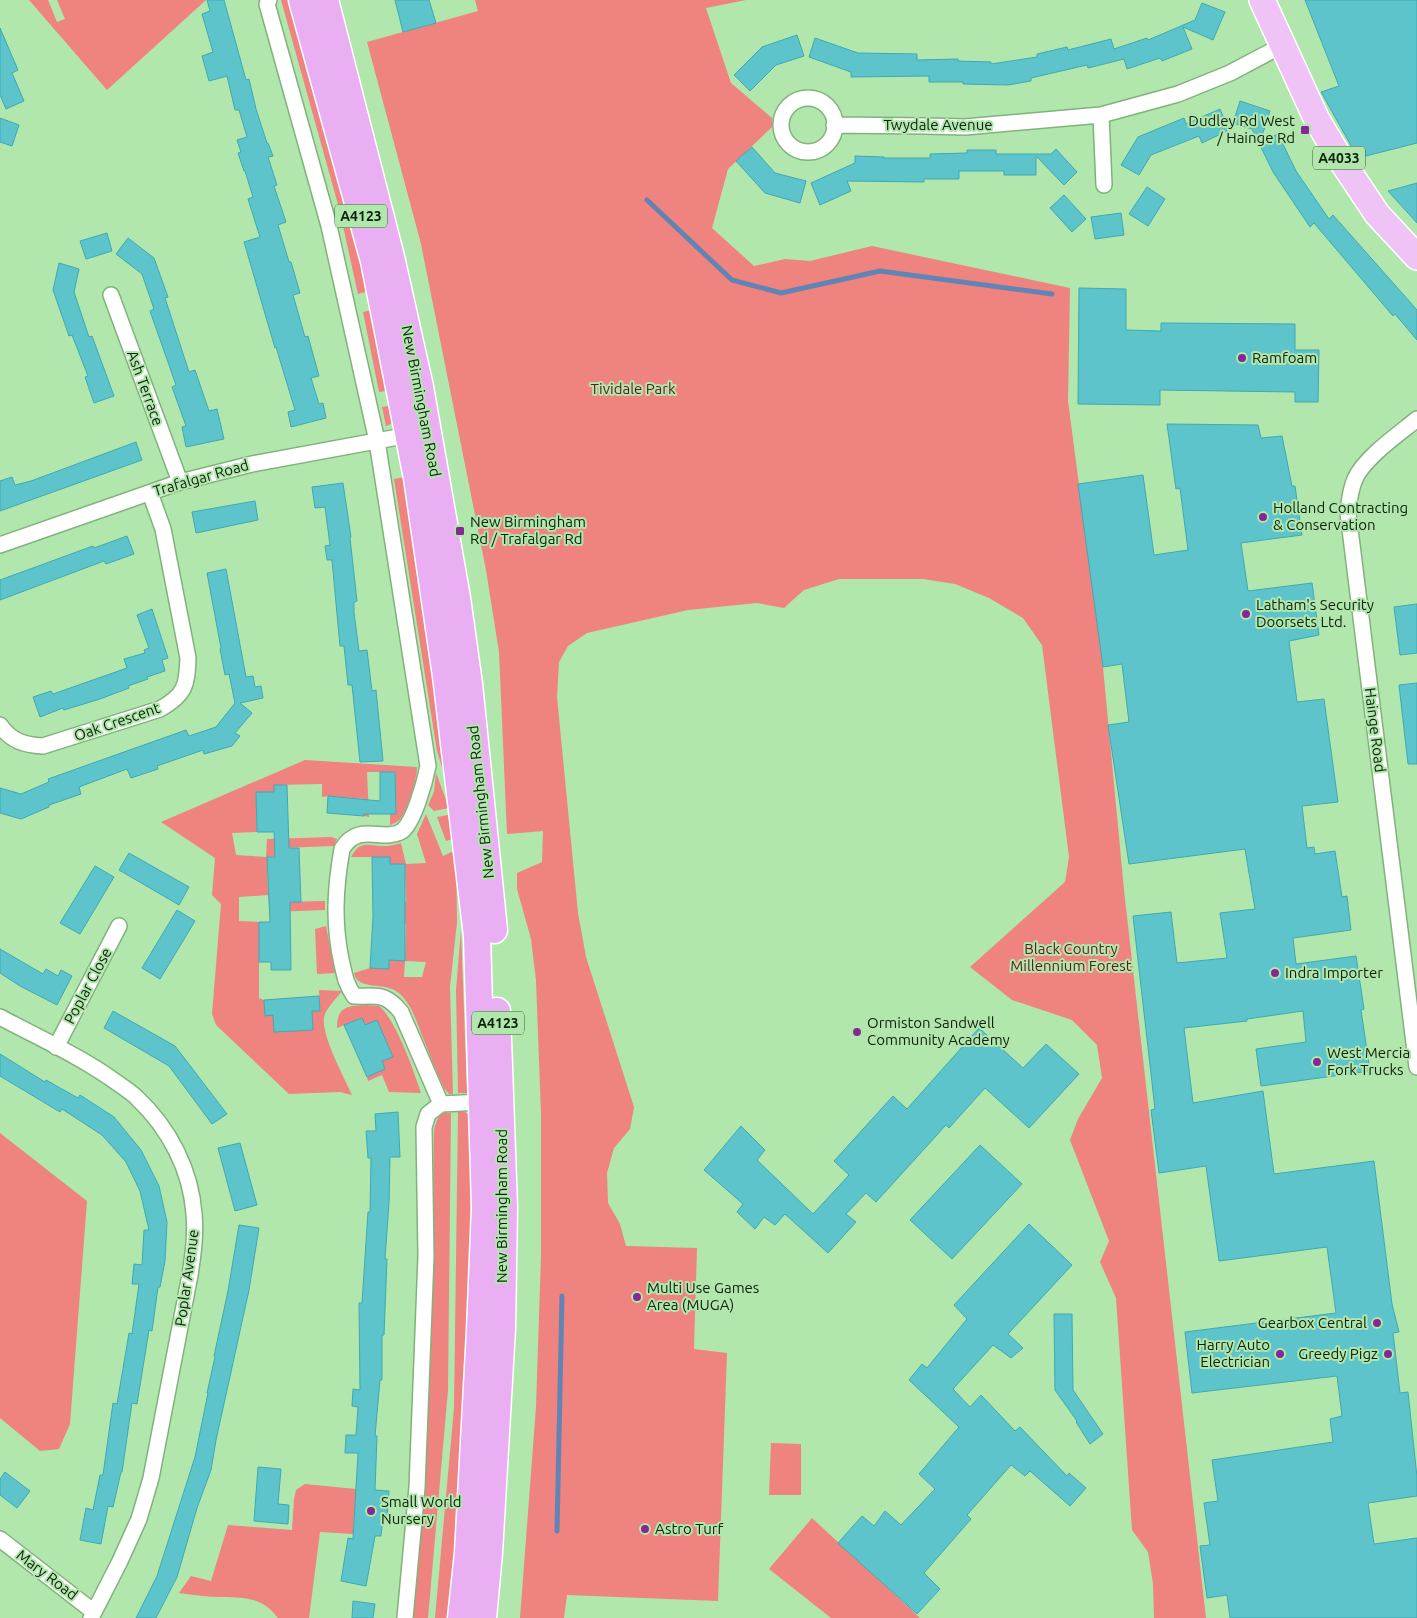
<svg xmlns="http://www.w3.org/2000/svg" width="1417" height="1618" font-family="Ubuntu,sans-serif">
	<rect width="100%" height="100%" fill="#b1e6ac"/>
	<path fill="#ef8380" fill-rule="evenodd" d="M29,0h19l9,22 8,-3 -8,-19h149l-99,90z
		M281,0h12l79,290 -14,4 -19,-86z
		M475,0h271l-40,8 25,75 41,35v9l-44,42 -16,59 42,38 31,-7 25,2 62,-15 198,42 -2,113 35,266 21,223 82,728h-52l-1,-34 -5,-32 -16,-22 -16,-232 -16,-36 9,-21 -39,-101 8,-21 24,-41 -5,-33 -25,-25 -60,-20 -42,-33 95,-85 4,-25 -27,-212 -19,-27 -34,-20 -34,-14 -32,-5h-84l-35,11 -20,18 -27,-5 -69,7 -101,23 -19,13 -9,16 -2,35 21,216 8,44 48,150 -4,22 -16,19 -7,25 1,30 12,21 6,22 71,2 -3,101 33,4 -9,248 -151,-6 -3,23h-44l16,-211 5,-151v-142l-5,-134 -5,-41 -14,-50v-16l25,-11 1,-31 -36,3 -8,-182 -13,-82 -65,-326 -54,-202 111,-31z
		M375,309l17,81 -13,2 -16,-80z
		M394,405l2,13 -5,6 -5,2 -4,-19z
		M405,477l48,326 -16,-52 -43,-272z
		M305,760l112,7c0,13 -9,42 -17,52 -2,3 -6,4 -10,6v-11h6l-1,-42h-28l2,45 -5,-1 1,-17 -37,-3 -6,1v-13l-48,1v7l-18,1 1,39 -25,1 4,22 30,2 1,-18 64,-2 6,2 -3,7 -54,2v8l-13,1 1,37h14l1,8 42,-1v9l-55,2 -2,-17 -29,2v24l20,1v76l5,2 1,15h8l1,17 39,-2 -1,-19h8l-1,-21 23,1c-6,8 -15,16 -18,26 -3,18 20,60 28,78l-12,-3 -51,2 -73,-69 -4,-11 9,-110 -9,-9 3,-37 -54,-36z
		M436,773l13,35 -15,3 -6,-6 6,-13z
		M426,814l17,42 13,-6 1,72 -7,65 3,107h-4l-5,-6c-8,-16 -14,-33 -21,-50 -6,-15 -11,-33 -23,-44 -15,-14 -42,-2 -46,-21l16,-5 19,1v-9h16l1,-36 -17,-1 1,-21h16l-1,-38h-15v-7h-39c9,-18 18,-11 34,-11 6,0 11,-2 16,-3l5,21 20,-1 -9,-29zM405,961l21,1 -4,15h-18z
		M448,815l5,13 2,10 -9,3 -9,-24z
		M326,926l9,47 -18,1 -2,-45z
		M461,930l6,163h-9l-2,-103z
		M366,1005l13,1c17,14 35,65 42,87l-32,-1 -7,-17 -14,6 -1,-4 18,-8 -3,-8 11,-5 -16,-35 -12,4 -4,-7 -24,10c0,-22 11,-22 29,-23z
		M458,1112h7l4,3 1,9 1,184 -9,170 -12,140h-15l19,-210z
		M444,1113h7l-3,277 -20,228h-18c11,-102 19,-204 22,-306 2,-61 1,-122 2,-182 2,-8 3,-13 10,-17z
		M0,1133l87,68 -17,223 -11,25 -19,2 -40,-33z
		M771,1443l30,1v51h-32z
		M305,1484l51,5 -3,45 -33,-2 -11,86h-31c-16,-21 -31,-20 -56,-21 -14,0 -29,-2 -43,-4l12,-17 20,5 17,-56 64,5 2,-31 2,-9z
		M812,1518l108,100h-89l-62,-49z"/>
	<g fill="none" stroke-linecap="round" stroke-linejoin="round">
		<path stroke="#6184b5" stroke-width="5" d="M647,200l85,80 49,13 99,-22 172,23
			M557,1531l5,-235"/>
	</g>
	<path fill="#5dc4cc" stroke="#3fa9b1" d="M207,0h17l22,80 3,-1 7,30 11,34h1l5,13 -5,1 9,28 -3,1 12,36 -8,3 11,37h2l9,31 -7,2 12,42 3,-1 11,40 -8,2 8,26 4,-1 3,15 -35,9 -3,-15 7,-2 -19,-63 -1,1 -31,-106 16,-5 -12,-38 5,-2 -8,-26h-1l-6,-18 3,-1 -4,-12 10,-3 -8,-27h-4l-8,-34 -18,5 -7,-25 11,-4 -11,-38 8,-3z
		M395,0h34l7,23 -33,9z
		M1305,0h112v143l-59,15 -37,-66 18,-6z
		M1202,3l23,9 -12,28 -30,-13 9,22 -30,12 -2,-3 -33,11 -3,-10 -36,9 -1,-3 -56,13v3l-23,4 -45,-1v-2h-34v-6l-78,1v-5l-42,-15 6,-19 43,15 59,1v6l41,-1v2l33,1v2l46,-7v-3l30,-7 1,3 43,-11 3,10 33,-11 1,2 47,-20z
		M0,28l18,42 -6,3 12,28 -18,8 -6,-14z
		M797,35l7,21 -28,9 -26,26 -16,-16 28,-28z
		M1240,101l30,10 -10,31 18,-8 18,37 33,48 4,-4 84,95v30l-22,-26 -2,2 -79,-93 -4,4 -37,-55 -21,-43 -19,-6z
		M1220,109l7,17v5l-25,12 -3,-7 -48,19 -12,20 -18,-10 17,-28 46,-19 2,6z
		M0,118l19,7 -7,21 -12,-4z
		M752,147l23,26 31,8 -6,22 -35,-10 -29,-32z
		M1056,149l21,23 -13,13 -28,-29v19h-32v-4h-45v8h-35v3l-77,-1 4,10 -31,14 -9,-22 44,-20v-7l29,1v1h46v-4l37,-1v-3h29v4h55z
		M1417,183v40l-29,-32z
		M1147,187l18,12 -17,27 -19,-12z
		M1064,195l22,24 -14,13 -22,-24z
		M1121,213l3,22 -29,4 -4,-22z
		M107,233l5,18 -26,8 -6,-18z
		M128,238l26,20 14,39 -3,1 24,74 6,-2 14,41 8,-2 7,30 -38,8 -4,-20 4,-1 -14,-39 4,-2 -26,-74 4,-2 -12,-35 -26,-20z
		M59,263l20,6 -5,23 15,45 3,-1 22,60 -20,7 -9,-26 3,-1 -16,-41 -3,1 -16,-46z
		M1079,288l47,1v41l35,1v-8l134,1v26h24l-1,52h-23v-10l-135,-2v15l-82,-1z
		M1167,424l91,1 3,13 21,-2 10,50h3l7,49 -61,8 7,48 64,-8 7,52 -30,6 8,61 27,-3 14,103 -36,4 5,42 7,-1 1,7 20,-3 7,46 5,-1 4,34 -58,8 3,26 60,-8 8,53 -3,1 9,61 -109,15 -5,-37 50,-7 -3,-31 -56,8v2l-63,7 9,75 70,-12 11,83 100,-13 18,143 7,28 -6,1 7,60 8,-1 9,85v19l-49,7 6,41 43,-6v80h-187l-3,-23 -20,3 -7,-52 10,-1 -6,-42 14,-2 -6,-41 121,-18 -3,-23 12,-3 -5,-40 -145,17 -7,-61 151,-19 -9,-66 -108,14 -13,-95 -47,7 -8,-63 4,-1 -22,-193 38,-4 6,51 50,-5 -7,-45 35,-4 -10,-60 -116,15 -21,-139 21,-3 -7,-58 -19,3 -25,-183 65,-9 11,80 34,-5 -8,-62 -4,1z
		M136,442l6,18 -142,51v-30l12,-4 3,8 16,-4z
		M343,483l8,54 -1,1 7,63 -3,1v11l5,38 8,-1 5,41 4,-1 7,71 -23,1 -8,-77h-4l-4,-39h-4l-8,-86h-5l-2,-14 5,-1 -5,-38 -10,1 -3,-21z
		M255,501l3,19 -62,13 -4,-21z
		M127,536l7,18 -28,10 -2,-3 -104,39v-20l93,-34 1,2z
		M226,569l20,108 7,-1 2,11 6,-1 2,12 -23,5 12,10 -17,20 5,3 -8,10 -28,8 -1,-4 -46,16 1,3 -27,9 -4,-9 -48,18 2,7 -32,11v2l-28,12 -21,-6v-25l21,6 28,-12 -1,-3 138,-49 3,6 27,-9 19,-24 -6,-29 -4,1 -5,-26 1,-1 -14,-75z
		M1417,604v49l-17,2 -6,-48z
		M152,609l16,49 -6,2 3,11 -18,6 1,2 -20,7 1,2 -29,11 -36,11 -1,-2 -23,9 -7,-20 18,-6 2,3 74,-26 -3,-9 21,-6 -1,-3 5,-2 -12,-33z
		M1417,683v81h-9l-9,-79z
		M380,772h15l1,42h-32v2l-37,-3 1,-17 52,5z
		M274,785h13l2,63h10l2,54h-11l1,68h-20v-8h-12v-40h11l-3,-65h8l-1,-25h-17l-1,-40h18z
		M129,853l60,34 -10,18 -60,-35z
		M372,857h18v7h15v97l-16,-1v9l-19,-1 3,-52z
		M95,866l19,11 -34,57 -20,-11z
		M177,910l18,11 -35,58 -18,-11z
		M0,949l43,25 3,-5 12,7 3,-6 11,6 -15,29 -37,-19 -20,-13z
		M319,996l1,15h-8l1,19 -39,2 -1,-17 -8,1 -1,-16z
		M113,1011l62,35 52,68 -15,10 -43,-58 -65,-38z
		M362,1018l3,7 12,-5 16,37 -11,4 3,8 -18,8 -23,-52z
		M979,1028l44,40 23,-24 33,30 -50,54 -44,-40 -36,40 -3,-3 -70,77 -10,-9 -20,21 10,8 -28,31 -43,-39 -10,11 -11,-8 -9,12 -18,-17 6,-8 -39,-34 37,-44 24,24 -8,10 56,54 36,-39 -15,-14 59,-65 14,13z
		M0,1054l45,28 1,-2 32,18 2,-3 34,22 27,33 18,36 8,36 -2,39 -5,26h-2l-6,44 -3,-1 -12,74 -5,-1 -10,69h-1l-8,35 -5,-1 -7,38 -21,-4 6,-32 7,2 7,-35h3l10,-72 4,1 12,-71 3,1 7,-50h-7l2,-20 8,1 2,-35h5l-9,-39 -14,-29 -24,-27 -40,-26 -2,3 -60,-36z
		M398,1112l2,45h-10l-1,46 -4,56h2l-3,76h-2v45h-2l-5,56h2l-2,54 14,1 -2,27h-4l-2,18h-6l-9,50 -25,-5 7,-43 5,1 4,-69 1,-17h-13l1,-18h10l2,-28 -6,-1 1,-17 7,1 -1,-87h3l6,-91h2l1,-54h-3l-2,-27h10l-1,-17z
		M240,1143l17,62 -22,6 -17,-63z
		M980,1145l42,39 -70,75 -42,-39z
		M1029,1224l43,41 -64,69 15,14 -12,10 -18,-13 -40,44 17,18 11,-12 34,36 5,-4 47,49 2,-3 17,15 -16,18 -40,-35 -5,5 -14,-11 -44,50 4,4 -47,54 16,16 -23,25 -79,-71 24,-27 12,10 11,-15 16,14 34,-36 -16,-15 40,-47 -50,-47 13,-16 5,4 40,-49 -13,-14z
		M239,1225l20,3 -10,62 -33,150 -5,30 -14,38 -20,69 -21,41h-20l21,-42 38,-119 13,-64h-1l8,-36 -1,-1 14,-65z
		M1054,1314h18l1,76 30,44 -13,10 -14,-22 1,-1 -22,-31z
		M258,1467l23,2 -3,35 11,1 -1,19 -34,-3z
		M5,1472l25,19 -13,17 -17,-13v-16z
		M353,1601l22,3 -2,14h-21z"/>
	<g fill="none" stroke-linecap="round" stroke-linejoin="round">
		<g stroke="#80b37b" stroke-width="18">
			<path id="minor" d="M269,0l-2,4 62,222 48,215 51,325c-3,15 -14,56 -26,65 -19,12 -43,-10 -60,18 -7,40 -9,75 0,115 3,13 4,20 12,32 23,1 31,-4 47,16l40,92
				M781 125a27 27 0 1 1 54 0a27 27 0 1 1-54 0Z
				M1101,115l3,70
				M834,125l92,1 39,1 136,-12 77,-21 52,-21 53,-28
				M111,295l69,187
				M1417,419c-18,15 -53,39 -62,60 -5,11 -6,23 -7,34l69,554
				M0,545l180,-63 72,-18 157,-29
				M0,725c11,16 24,20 43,21l117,-37c25,-14 27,-23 28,-51l-25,-129 -13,-36
				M0,1017c39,21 80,39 116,65 7,5 15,10 21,16 32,30 54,72 57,116 2,21 -1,41 -4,61l-39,203 -12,41 -19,42 -29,57
				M56,1047l63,-121
				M0,1539l94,73
				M405,1618l12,-131 5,-127 4,-104 -2,-129 4,-13 13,-10 41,-2"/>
		</g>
		<g stroke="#fff" stroke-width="28">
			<path id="primary" d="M1262,0l55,120 22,37 38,57 40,43"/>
		</g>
		<g stroke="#fff" stroke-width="29">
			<path id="trunk" d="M302,0l72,261 43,217 29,198 31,260 8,271 -5,123 -12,223 -7,65
				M325,0l66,257 29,130 37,211 12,86 25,246
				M483,1618l6,-65 13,-225 2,-121 -7,-196"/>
		</g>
		<use href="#minor" stroke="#fff" stroke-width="15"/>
		<use href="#primary" stroke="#efc3f5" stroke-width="25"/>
		<use href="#trunk" stroke="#eaaff2" stroke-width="26"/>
	</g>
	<g fill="#862893" stroke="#b1e6ac" stroke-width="2">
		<rect x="1300" y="125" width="10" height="10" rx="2.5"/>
		<circle cx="1242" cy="358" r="5"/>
		<circle cx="1263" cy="517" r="5"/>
		<rect x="455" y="526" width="10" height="10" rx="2.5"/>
		<circle cx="1246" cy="614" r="5"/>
		<circle cx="1275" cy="973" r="5"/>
		<circle cx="857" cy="1032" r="5"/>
		<circle cx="1317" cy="1062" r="5"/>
		<circle cx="637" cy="1297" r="5"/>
		<circle cx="1377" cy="1323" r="5"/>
		<circle cx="1280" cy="1354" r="5"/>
		<circle cx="1388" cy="1354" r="5"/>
		<circle cx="371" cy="1511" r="5"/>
		<circle cx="645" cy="1529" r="5"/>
	</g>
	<g text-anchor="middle" stroke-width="4" stroke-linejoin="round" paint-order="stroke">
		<g fill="#b1e6ac" stroke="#3e5c3c" stroke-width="1">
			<rect x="1313" y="146.5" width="52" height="23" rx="4"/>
			<rect x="335" y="204.5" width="52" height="23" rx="4"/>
			<rect x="472" y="1011.5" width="52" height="23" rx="4"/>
		</g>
		<g font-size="14" font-weight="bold" fill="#0d210c">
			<text x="1339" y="163">A4033</text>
			<text x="361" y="221">A4123</text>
			<text x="498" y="1028">A4123</text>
		</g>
		<g font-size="15" fill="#0d210c" stroke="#b1e6ac" text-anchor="start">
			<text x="1295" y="126" text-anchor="end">Dudley Rd West<tspan x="1295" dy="17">/ Hainge Rd</tspan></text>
			<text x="1252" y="363">Ramfoam</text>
			<text x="1273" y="513">Holland Contracting<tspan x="1273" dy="17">&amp; Conservation</tspan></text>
			<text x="470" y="527">New Birmingham<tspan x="470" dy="17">Rd / Trafalgar Rd</tspan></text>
			<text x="1256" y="610">Latham's Security<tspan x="1256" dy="17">Doorsets Ltd.</tspan></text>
			<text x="1285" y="978">Indra Importer</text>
			<text x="867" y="1028">Ormiston Sandwell<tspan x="867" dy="17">Community Academy</tspan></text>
			<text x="1327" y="1058">West Mercia<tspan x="1327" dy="17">Fork Trucks</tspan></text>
			<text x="647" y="1293">Multi Use Games<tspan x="647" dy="17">Area (MUGA)</tspan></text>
			<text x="1367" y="1328" text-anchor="end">Gearbox Central</text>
			<text x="1270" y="1350" text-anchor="end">Harry Auto<tspan x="1270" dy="17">Electrician</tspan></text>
			<text x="1378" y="1359" text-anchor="end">Greedy Pigz</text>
			<text x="381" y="1507">Small World<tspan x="381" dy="17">Nursery</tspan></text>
			<text x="655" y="1534">Astro Turf</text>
		</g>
		<g font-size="15" fill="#0d210c" stroke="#b1e6ac">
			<text x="938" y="130">Twydale Avenue</text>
			<text transform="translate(145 388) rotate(70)" y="5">Ash Terrace</text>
			<text transform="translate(421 401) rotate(79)" y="5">New Birmingham Road</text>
			<text transform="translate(201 478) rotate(-16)" y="5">Trafalgar Road</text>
			<text transform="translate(117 722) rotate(-19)" y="5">Oak Crescent</text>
			<text transform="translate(1375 730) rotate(83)" y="5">Hainge Road</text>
			<text transform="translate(481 802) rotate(-96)" y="5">New Birmingham Road</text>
			<text transform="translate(88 986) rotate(-62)" y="5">Poplar Close</text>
			<text transform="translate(502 1206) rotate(-90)" y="5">New Birmingham Road</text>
			<text transform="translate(187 1278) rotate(-82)" y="5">Poplar Avenue</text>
			<text transform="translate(47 1575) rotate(37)" y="5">Mary Road</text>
		</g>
		<g font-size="15" fill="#64171b" stroke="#b1e6ac">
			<text x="633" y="394">Tividale Park</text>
			<text x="1071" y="954">Black Country<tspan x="1071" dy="17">Millennium Forest</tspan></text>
		</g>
	</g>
</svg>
